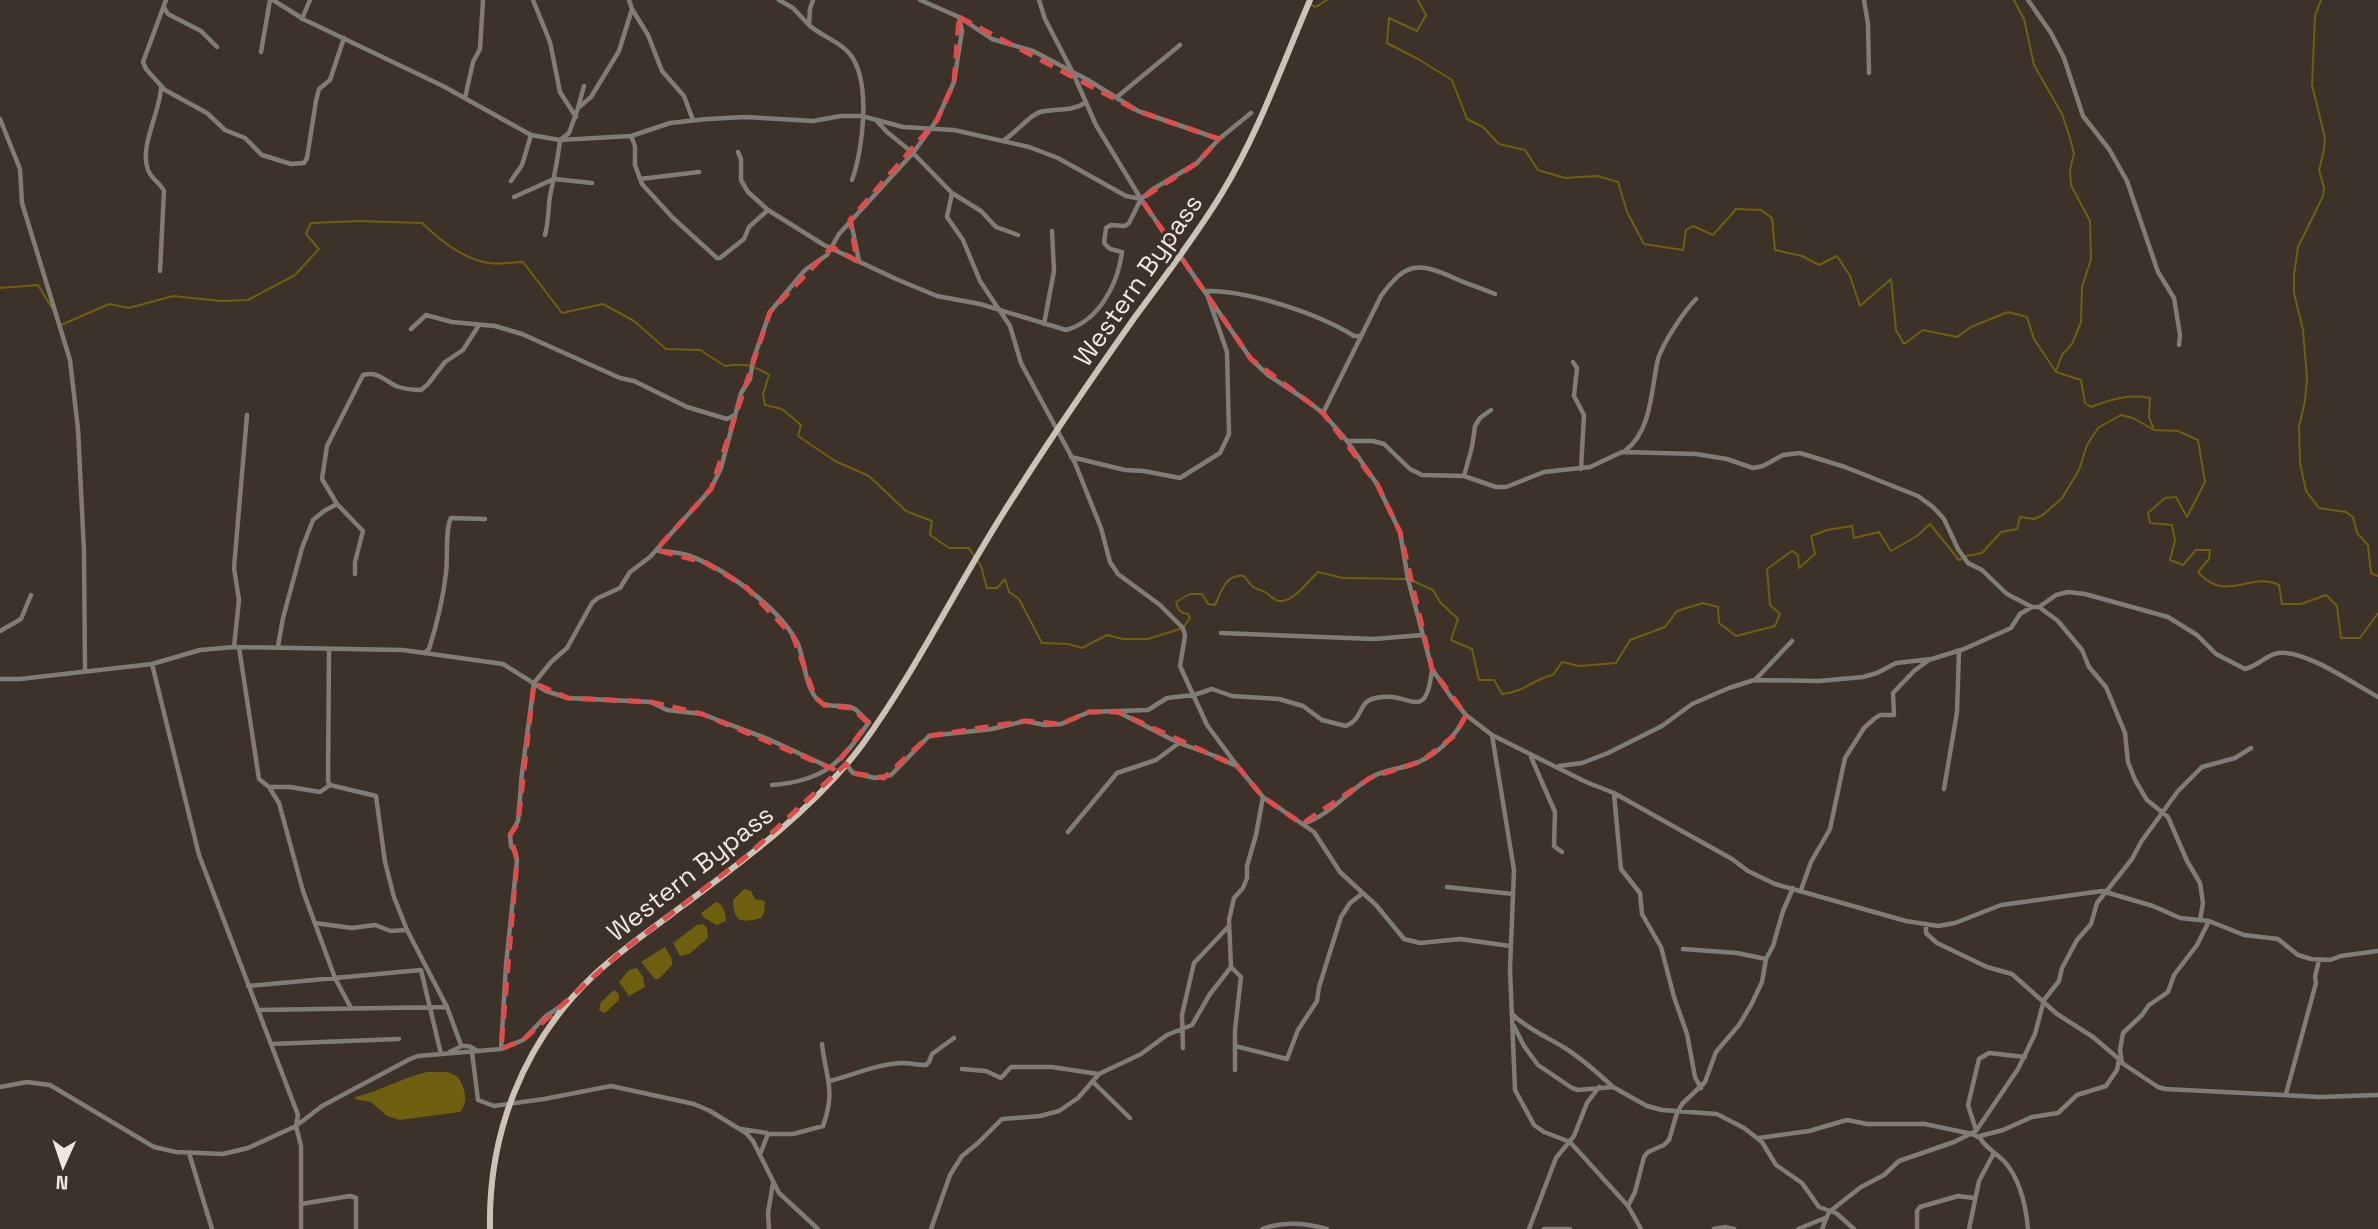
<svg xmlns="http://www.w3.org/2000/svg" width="2378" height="1229" font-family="'Space Grotesk',sans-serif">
	<rect width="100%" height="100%" fill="#3d3229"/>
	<path fill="#6e600e" d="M744,889l7,2 4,8 10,2 -1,12 -3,5c-20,5 -27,5 -28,-18z
		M716,902c8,2 10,12 10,19l-9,4 -13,-7 -3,-5z
		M703,924l4,4 1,10 -19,16 -9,2 -7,-13 24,-18z
		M665,947l7,12v6l-13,14h-4l-14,-17z
		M637,968l6,9 2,10 -16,9 -10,-14 10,-12z
		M614,990l5,4v6l-14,13 -6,-3 2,-8z
		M427,1072h21l10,5c7,11 11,25 2,35l-60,8 -13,-4 -16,-14 -16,-3v-2c25,-6 47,-19 72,-25z"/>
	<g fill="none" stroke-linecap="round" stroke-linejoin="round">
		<path stroke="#6e600e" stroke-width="2" d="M1418,0l8,15 -9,16 -28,-13 -2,25 31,16 34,21 15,39 16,8 16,17 26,6 13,20 27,8 32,-2 21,6 9,30 17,32 39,6 3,-20 7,-4 20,9 23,-26 25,1 11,8 3,32 27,6 17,9 18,-9 13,20 10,30 31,-27 5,51 8,14 19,-14 34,7 14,-10 37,-15 19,5 7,22 22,33 25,8 4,23 6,4c20,-8 38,-13 59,-9l-1,19 5,13 24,1 20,9 7,42 -18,35 -11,-20 -11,1 -17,15 2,10 22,2 3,16 -5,19 13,5 13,-15h14l-1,9 -11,13c28,32 52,-1 81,13l3,19h19l25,-9 11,11 4,32h19l18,-25
			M2014,0l10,19 10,46 28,49 8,24 4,16 -4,16 1,15 19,36 1,38 -9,28 -1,35 -9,22 -10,11 -6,16
			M2321,0l-6,16 -3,69 13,53 -1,12 -5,20 5,18 -1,8 -25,51 -4,28v18l9,37 4,48 -2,23 -6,26 1,36 6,28 13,17 27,4 7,5 4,16 11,12 3,28 7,3
			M1311,5l5,2 11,-7
			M0,288l38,-3 14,23
			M61,325l48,-21 20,4 44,-12 48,5 27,-1 47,-25 24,-26 -13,-15 5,-11 49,-2 62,2c19,18 41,36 67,40 11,2 23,-1 34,-1l39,51 41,-9 31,17 32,28 34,1 25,16c20,-3 26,-2 44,9l-6,19 2,11 17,4 19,16 -3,11 37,25 34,15 37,35 26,10 -2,14 19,13h20l5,8
			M1966,556l16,-3 19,-21 16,-3 3,-12 14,2 9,-4 19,-17 17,-28 8,-25 11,-17 23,-13 12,3 21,12
			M977,560l4,6 6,22h10l8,-9 4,13 10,7 23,44 26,1 14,4 25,-13 16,4h25l35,-11 7,-10 -2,-4c-8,-1 -10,-4 -12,-12l14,-8h12l6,10 7,1c6,-13 11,-32 29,-29 11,14 7,10 21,16 5,3 8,8 14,9 14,2 29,-20 39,-29l25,6 63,1
			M1411,580l22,10 7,12 18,17 -7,21 21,9 7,31h15l8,14c24,-2 30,-15 51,-19l9,-13 17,4 37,-3 14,-23 35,-13 12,-16 26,-8 15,4 1,16 17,13 39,-10 5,-12 -10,-9 -3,-36 25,-18 6,4 1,13 16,-14 -4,-18 16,-6 25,-4 2,12 25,-6 12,19 26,-15 13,-12 29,36 2,-1"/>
		<path stroke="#807c76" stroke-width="4.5" d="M166,0l-23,62 3,7 19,21 42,23 18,17 20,8 17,17 29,9 13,-1 3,-5 9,-57 3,-12 11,-9 14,-42
			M273,0l32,20 138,66 88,49 29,5 71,-4 39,-13 37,-4 38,-2 68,4 28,-5h21l41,11 51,3 75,17 29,11 68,38 15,3
			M533,0l17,42 10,50 16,25
			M629,0l3,9 16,26 14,36 22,25 9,24
			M779,0l14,8 15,16
			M813,0l-3,9 -1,16c12,11 30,16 40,28 23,27 14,97 3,127
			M1039,0l6,19 28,54 23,52 45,74 110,160 17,16 38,25 17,13 24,28 30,43 23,48 8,47 24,90 19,28 15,18 26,20 94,47 28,11 118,66 16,12 27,13 131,37 32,5 17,-3 46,-18 101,-14 51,15 27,12 29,3 35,14 34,4 20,16 13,4 19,1 11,-4 37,-5
			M1864,0l4,24 1,49
			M2028,0l23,33 13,25 19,58 26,33 18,32 31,91 16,26 6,37 -1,10
			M164,7l4,7 33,17 16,16
			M302,19l8,-19
			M261,52l9,-52
			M1117,97l63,-52
			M465,98l8,-36 7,-13 3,-49
			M578,108l6,-22
			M0,119l20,50 2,34 48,157 8,69 6,122 1,120
			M876,120l11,12 26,21 39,40 -5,24 16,23 17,41 30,45 11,37 54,100 26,65 9,34 8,12 42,31 23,23 2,8 -5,30 27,59 31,42 25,30 51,35 26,40 36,33 28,34 16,4 40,-4 50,7
			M631,136l4,10v19l7,19 31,34 44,40h3l24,-19 5,-12 19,-17
			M1219,139l32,-26
			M1004,140c12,-7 24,-24 36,-28 16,-4 31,0 45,-9
			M738,152l3,7v21l7,12 20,18 56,35 72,34 41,17 43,8 86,26c33,-9 52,-46 56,-78l-12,-3 -6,-6 2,-15 5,-3 14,1 4,-3 12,-24 12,-10 44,-26 22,-24 -81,-28 -50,-31 -55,-29 -41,-12 -33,-22 -39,-17
			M640,179l59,-7
			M511,181l11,-16 9,-30
			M952,193l29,18 15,16 22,8
			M514,197l40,-18 38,4
			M851,222l8,39
			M545,235c4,-15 3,-26 5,-39 4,-19 8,-37 10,-56l9,-7 9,-25 13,-11 28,-46 13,-42
			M160,271l4,-80c-4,-9 -12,-11 -16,-21 -9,-23 12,-58 13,-82
			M1044,324l10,-53 -2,-40
			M411,329l15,-14 26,7 43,4 27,8 98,44 14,3 53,26 40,12 8,-4
			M1573,362l4,6 -3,28 10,19 -3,54
			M1323,413l58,-117c24,-33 36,-35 73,-18 13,6 27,10 41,16
			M1348,441h25l11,3 26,25 12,6 42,1 32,11h10l38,-15 46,-5 32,-15 74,2 31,5 26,9 10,-2 20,-11 17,-2 45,14 73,29 15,11 11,12 14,30 10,14 14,7 25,24 25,13
			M1626,450c26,-20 25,-61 32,-91 5,-16 26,-48 38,-60
			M1071,457l54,13 19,1 36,7 40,-25 9,-19 -2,-82 -21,-61c42,-1 113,23 148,45h5
			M1464,476l8,-29 3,-21 5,-8 11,-8
			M337,504l26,27 -8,31v12
			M656,550c10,2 21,2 31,5 38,13 93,53 111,89 7,17 7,42 19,55 10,11 24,4 36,9 6,3 10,10 16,14 -29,42 -45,59 -97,63
			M2039,607l19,14 24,29 7,17 17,20 19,46 3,29 7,18 12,20 21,17 19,44 13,22 3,20 -3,17
			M0,631l21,-12 10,-24
			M1221,633l153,6 48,-4
			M278,646l5,-28 19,-70 11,-28 11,-9 13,-7 -15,-25 5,-33 36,-71c15,-4 21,5 33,11 8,3 17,4 25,4l7,-6 17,-22 18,-12 16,-25
			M234,647l5,-47 -5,-32 13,-153
			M239,647l20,132 10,8 10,16 24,88 32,87 16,30
			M329,649l-1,132 2,4 46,11 9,66 9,35 13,33 40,77 14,38
			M424,653l5,-4c8,-25 14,-50 17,-76 2,-15 -1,-44 5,-55l34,1
			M152,664l47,191 99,260 -2,11 5,20v83
			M0,679h20l132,-15 48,-14 34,-3 169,3 100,14 43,27 22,7 83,4 16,8 35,4 66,25 63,29
			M1755,680l37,-39
			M1118,712l61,31 39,14 16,8
			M1492,735l22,135 -4,99 5,121 19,35 10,7 26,10 58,64 13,23
			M1531,757l24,55 -1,34 8,6
			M846,764l7,9 22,5 16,-3 38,-39 63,-7 33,-8 20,4 16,-1 28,-12 59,-2 19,-12 27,-3 18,-6 20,7 47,3 24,7 19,14 24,6c16,-6 13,-23 26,-27 36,-12 53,29 60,-29
			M1559,766l23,-3 26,-10 54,-27 30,-22 37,-16 25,-8 65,1 44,-4 14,-4 19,-10 36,-4 32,-10 47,-21 9,-14 12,-7h7l17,-12 12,-3 17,2 83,23 29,18 19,19 29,15c13,-3 22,-15 34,-16 27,-3 75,31 99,44
			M269,787h21l30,5 10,-7
			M1944,789l13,-77 2,-61
			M1614,794l7,75 19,24 2,21 19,33 13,50 13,37 8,43 6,11
			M1303,824c27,-9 43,-31 67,-46 13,-8 27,-9 41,-13 24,-8 44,-27 55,-50
			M1068,832l49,-59 39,-13 23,-17
			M1447,887l66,7
			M1801,890l10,-28 19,-33 15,-71 19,-30 10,-9 6,-4h14l-1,-22 21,-22 15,-11
			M2209,921l-12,24 -23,30 -6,17 -19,13 -7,10 -19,18 -3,17 2,13 36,24 7,2 155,8 58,-2
			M315,923l37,5 23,-3 16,6 16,-1
			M1926,924v9l11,10 50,24 25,7 45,40 36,23 27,23
			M1683,949l54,4 29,6
			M1231,967l10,10 -6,53v40
			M248,986l173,-16 20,84
			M258,1010l189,-3
			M1513,1015c15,14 34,22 52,33 17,11 33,25 48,39
			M1514,1026l10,20 14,19 34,23 6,2 35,-3 34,19 15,4 55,4 27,14 18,14 14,23 26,18 17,24 17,6 18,16
			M271,1044l128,-5
			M1235,1046l52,13 11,-29 19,-29 2,-14 22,-70 9,-14 13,-10
			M1183,1048l-1,-33 12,-52 34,-36
			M501,1049l5,-84 11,-105 -2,-9 -4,-5 -1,-11 8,-14 4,-48 12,-90 17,-21 16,-14 25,-45 6,-5 22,-10 10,-16 20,-15 61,-68 10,-21 20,-75 9,-14 3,-19 17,-48 35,-42 22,-15 12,-21 74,-81 24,-33 17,-38 8,-51 -3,-14
			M450,1052c10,-6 16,-9 26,-2
			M472,1052l6,48 16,6 50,-7 67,-13 83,18 16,7 36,22 7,8 26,52 39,36
			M962,1069l24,2 15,7 10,-11h41l46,7
			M830,1081c23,-6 50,-18 73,-18 7,0 15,2 23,2l3,-3 3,-8 22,-16
			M1093,1082l37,36
			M0,1087l27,-5 23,3 104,62 22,5 47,2 25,-6 48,-22 26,-20 88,-47 8,-3 83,-7 22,-9 23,-24 20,-13
			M2286,1094l30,-111 -1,-6 4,-17
			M741,1129l26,4
			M1976,1130l-8,-25 11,-46 10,-6 36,4
			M1759,1138l50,-7 38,-11 20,4h58l47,10 8,4v-2l23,-6 29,-13 26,-4 19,-18 29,-9 11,-16 2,-10
			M1980,1138c6,10 16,15 24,23 16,18 22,45 24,68
			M761,1152l7,-18h25l30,-8c13,-36 3,-47 -1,-82
			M189,1153l23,76
			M301,1204l49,-8 6,2v31
			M1628,1206l7,-14 9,-35 4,-5 16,-7 5,-5 8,-27 5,-9 23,-22 11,-30 23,-27 12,-20 11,-23 4,-23 7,-13 10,-35 10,-23
			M769,1229l-1,-16 5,-30
			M931,1229l19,-54 12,-19 16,-13 24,-24 38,-3 19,-5 19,-13 21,-24 42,-20 26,-19 25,-10 18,-31 21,-27 -2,-47 5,-22 9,-10 4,-10v-12l9,-31 7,-38
			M1262,1229c21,-8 44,-6 65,0
			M1529,1229l27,-71 18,-22 13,-33 12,-16
			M1544,1229h26
			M1714,1229l11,-2 9,2
			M1798,1229l27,-11
			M1822,1229l7,-17 32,-25 23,-12 15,-14 55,-19 22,-11 42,-62 17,-35 9,-34 15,-19 3,-13 15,-28 14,-16 6,-21 35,-44 9,-17 37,-51 24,-24 33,-9 16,-10
			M1917,1229v-18l3,-4 38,-11 16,2
			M1969,1229l10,-48 15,-28"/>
		<path stroke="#cac3b6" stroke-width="6" d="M490,1229c-2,-95 33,-186 102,-252 24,-23 51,-42 77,-61 67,-50 143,-104 193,-171 58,-80 100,-170 154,-252 38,-60 78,-118 119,-176 30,-41 61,-81 87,-124 37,-61 60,-128 88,-193"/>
	</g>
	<path fill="none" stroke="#db4e4d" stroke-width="5" stroke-dasharray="14 9" stroke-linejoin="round" d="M959,17l179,94 81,28 -22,24 -56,36 110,160 72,54 54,71 23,48 32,137 34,46 -11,20 -33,26 -52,17 -68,46 -39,-27 -25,-30 -120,-55h-29l-28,12 -36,-3 -96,15 -45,42 -31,-5 -7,-9 -99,92 -126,96 -98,88 -22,9 16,-189 -7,-25 8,-12 16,-140 34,15 83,4 51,12 131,55 35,-46 -16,-15 -28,-3 -9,-8 -22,-61 -47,-49 -40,-24 -50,-13 55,-61 59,-177 62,-65 25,14 -7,-41 87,-100 17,-38z"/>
	<g text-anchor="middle" stroke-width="7" stroke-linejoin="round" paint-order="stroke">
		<g font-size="26" fill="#efe8e2" stroke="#3d3229">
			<text transform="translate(1138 280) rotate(-55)" y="9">Western Bypass</text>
			<text transform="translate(690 873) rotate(-38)" y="9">Western Bypass</text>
		</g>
	</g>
	<g transform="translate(63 1166) rotate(183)" stroke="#3d3229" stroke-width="5" paint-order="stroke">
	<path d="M0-5L12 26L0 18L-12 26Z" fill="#efe8e2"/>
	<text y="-10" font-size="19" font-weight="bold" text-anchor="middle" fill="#efe8e2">N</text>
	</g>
</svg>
